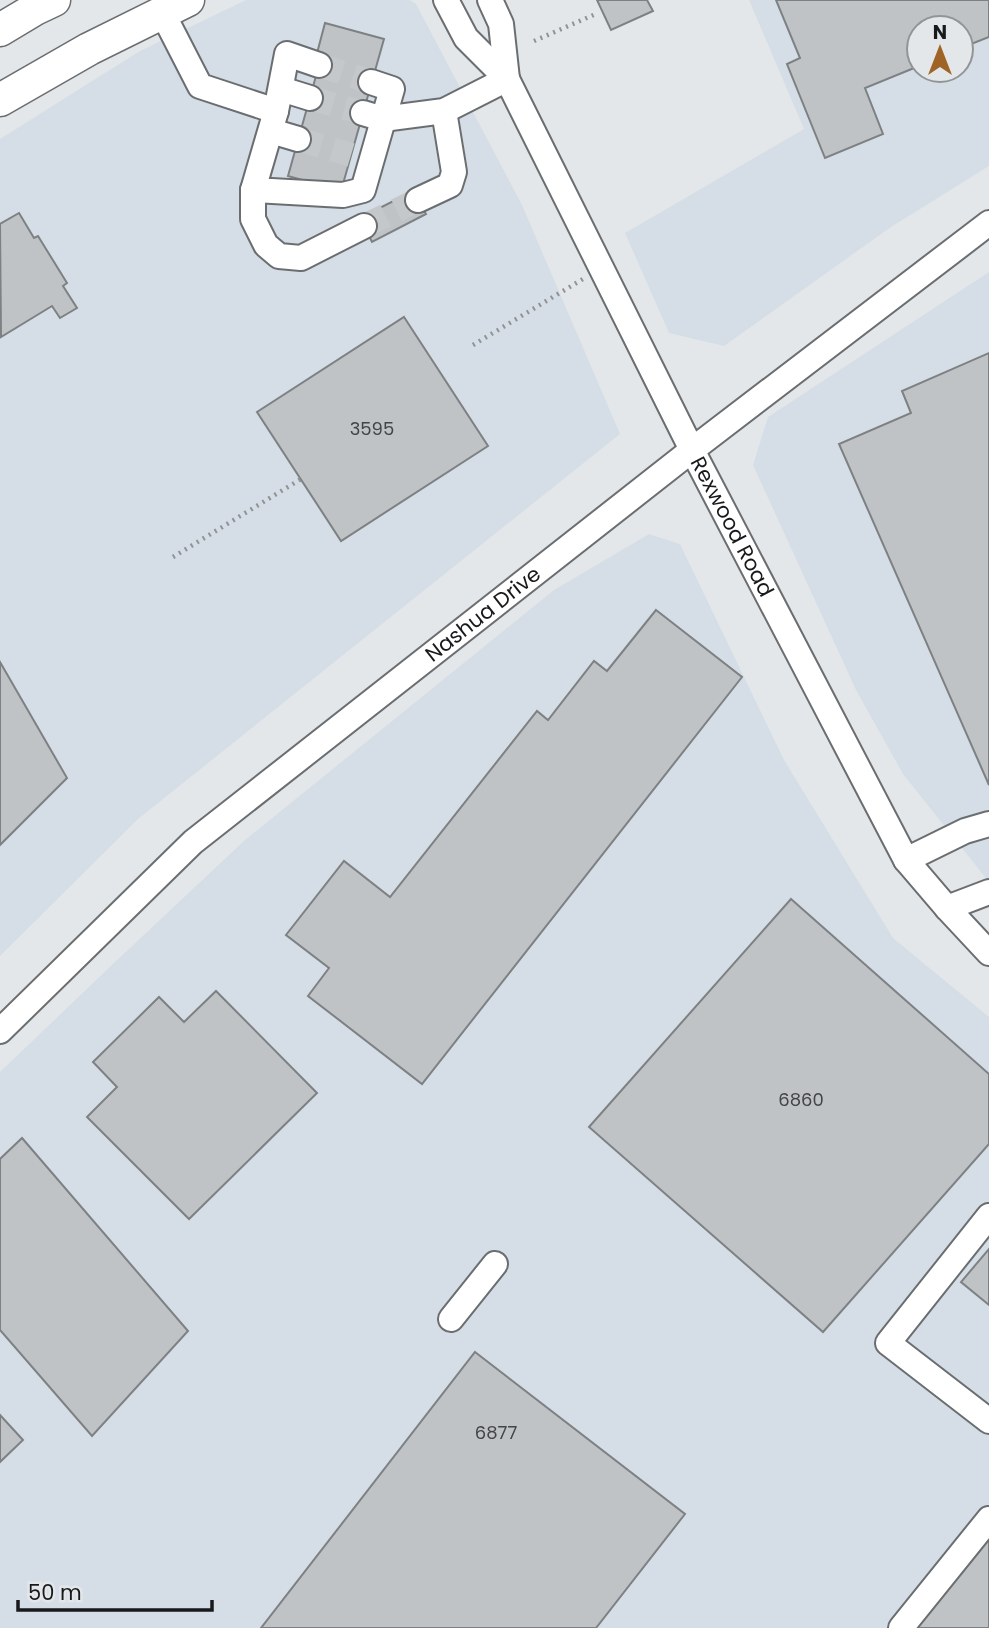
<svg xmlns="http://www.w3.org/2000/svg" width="989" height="1628" font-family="Poppins,sans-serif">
	<rect width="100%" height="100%" fill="#e4e7e9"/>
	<path fill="#d5dee6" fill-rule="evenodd" d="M246,0h164l6,4 106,201 98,229 -482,385 -138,137v-817l140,-88z
		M749,0h240v166l-98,61 -167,119 -55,-13 -44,-100 179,-104zM919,28h42v42h-42z
		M989,272v610l-86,-108 -47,-84 -103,-225 15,-48z
		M649,534l31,10 104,216 109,178 96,79v611h-989v-556l115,-110 130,-122 309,-250z"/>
	<path fill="#c0c3c5" stroke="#7e8183" stroke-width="2" d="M597,0h50l6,11 -42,19z
		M776,0h213v37l-28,11v-20h-42v38l-54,22 18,46 -58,24 -38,-94 13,-6z
		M325,23l59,16 -43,152 -53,-15 33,-118 -5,-1z
		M413,191l13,23 -54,28 -12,-24z
		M19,213l15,25 4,-2 29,47 -4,3 14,22 -17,10 -8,-12 -51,31 -1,-113z
		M404,317l84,129 -147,95 -84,-129z
		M989,353v432l-150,-341 72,-31 -9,-22z
		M656,610l86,67 -320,407 -114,-88 21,-28 -43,-33 58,-74 46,36 147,-186 11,9 46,-59 13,10z
		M0,662l67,116 -67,67z
		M791,899l198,175v70l-166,188 -234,-205z
		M216,991l101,102 -128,126 -102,-102 30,-30 -24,-25 66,-65 25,25z
		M22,1138l166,193 -96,105 -92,-106v-171z
		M989,1249v56l-28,-23z
		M475,1352l210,162 -89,114h-335z
		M0,1415l23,25 -23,22z
		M989,1526v102h-79z"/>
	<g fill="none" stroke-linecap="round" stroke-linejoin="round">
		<path stroke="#c5c8ca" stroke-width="24" stroke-dasharray="24 12" stroke-linecap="butt" d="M319,65l52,17
			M310,98l53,15
			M298,139l53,16
			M364,226l54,-26"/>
		<g stroke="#6b6e70" stroke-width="28">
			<g id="minor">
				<path id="s1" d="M446,0l20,38 41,41 185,371 214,410 41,48 42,45"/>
				<path d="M490,0l11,24 6,55"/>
				<path d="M162,12l38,74 76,25 -23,79 90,5 20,-5 29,-101 -21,-7"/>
				<path d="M281,89l29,9"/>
				<path d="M276,111l11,-57 32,11"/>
				<path d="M363,113l20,6 61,-8 63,-32"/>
				<path d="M271,131l27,8"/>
				<path d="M253,190v29l13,26 13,11 22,2 63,-32"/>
				<path d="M418,200l32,-15 4,-13 -10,-61"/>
				<path d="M906,860l59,-29 24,-7"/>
				<path d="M947,908l42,-16"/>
				<path id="s2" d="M0,1031l193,-189 499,-392 297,-227"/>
				<path d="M989,1216l-101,127 101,78"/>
				<path d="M451,1319l44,-55"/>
				<path d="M901,1628l88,-109"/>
			</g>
		</g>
		<g stroke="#6b6e70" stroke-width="35">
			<path id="major" d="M0,30l35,-21 19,-9
				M0,100l89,-51 99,-49"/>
		</g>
		<path stroke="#919395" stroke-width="4.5" stroke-dasharray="2 5" stroke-linecap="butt" d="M534,41l64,-28
			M473,345l110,-66
			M173,557l128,-78"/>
		<use href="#minor" stroke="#fff" stroke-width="24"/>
		<use href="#major" stroke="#fff" stroke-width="32"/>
	</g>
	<g text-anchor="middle" stroke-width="7" stroke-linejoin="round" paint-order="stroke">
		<g font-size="18" fill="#424445">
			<text x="372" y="435">3595</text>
			<text x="801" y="1106">6860</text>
			<text x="496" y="1439">6877</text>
		</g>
		<g font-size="21" fill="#18191a" stroke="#e4e7e9">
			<text dy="7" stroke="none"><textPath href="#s1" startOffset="602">Rexwood Road</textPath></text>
			<text dy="7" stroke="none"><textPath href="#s2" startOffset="639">Nashua Drive</textPath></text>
		</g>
	</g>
	<g transform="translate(940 49)"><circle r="33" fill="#e4e7e9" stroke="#929596" stroke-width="2"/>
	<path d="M0-5L12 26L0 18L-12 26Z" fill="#9f6425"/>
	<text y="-10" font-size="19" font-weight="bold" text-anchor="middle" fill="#18191a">N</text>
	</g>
	<path d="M18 1600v10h194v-10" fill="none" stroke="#18191a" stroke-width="3.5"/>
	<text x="28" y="1600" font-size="21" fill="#18191a" stroke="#e4e7e9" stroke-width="5" paint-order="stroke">50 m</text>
</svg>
